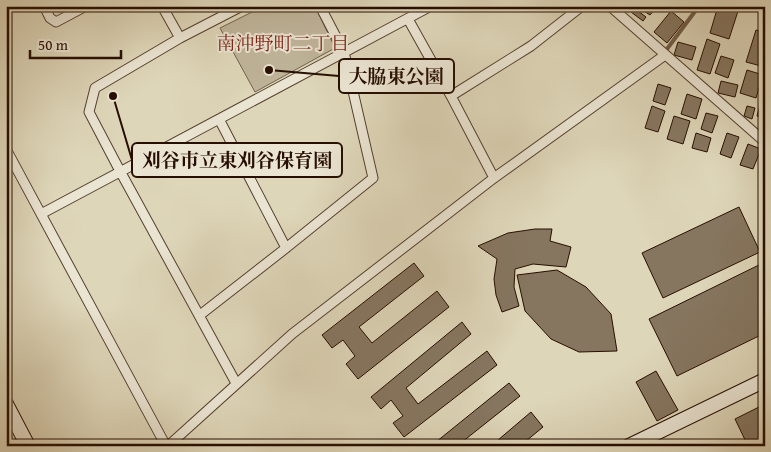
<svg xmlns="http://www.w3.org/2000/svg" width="771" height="452" font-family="'Gentium Book Plus','Noto Serif JP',serif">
	<rect width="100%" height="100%" fill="#ded6b9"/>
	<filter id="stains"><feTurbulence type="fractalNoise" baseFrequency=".004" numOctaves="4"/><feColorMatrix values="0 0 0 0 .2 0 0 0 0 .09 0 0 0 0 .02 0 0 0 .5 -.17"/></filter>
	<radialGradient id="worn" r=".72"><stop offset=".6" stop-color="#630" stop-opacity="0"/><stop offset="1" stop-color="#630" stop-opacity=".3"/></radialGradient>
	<path fill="#bfb49a" stroke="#73614d" d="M264,6h51l20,42 -80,44 -35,-64z"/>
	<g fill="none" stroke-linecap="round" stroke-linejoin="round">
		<path stroke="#705d49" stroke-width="4" d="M667,49l32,-43"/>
	</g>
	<path fill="#867660" stroke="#270e00" d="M643,6h14l-7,9 -9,-6z
		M718,6l21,2 -10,31 -19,-6z
		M634,8l12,9 -3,4 -12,-9z
		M671,11l13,11 -17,21 -13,-11z
		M756,30l9,2v35l-19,-5z
		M707,39l13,5 -10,30 -13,-4z
		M678,42l18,5 -4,13 -18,-5z
		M721,56l13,4 -6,18 -13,-5z
		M747,70l16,5 -7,23 -16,-5z
		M721,81l17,4 -3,12 -17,-4z
		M658,84l13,4 -6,17 -12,-4z
		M687,94l15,5 -6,20 -15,-5z
		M761,101l4,2v15l-8,-2z
		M652,106l13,5 -7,21 -13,-4z
		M747,106l8,2 -3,11 -8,-3z
		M706,113l12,3 -6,17 -11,-4z
		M674,116l16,5 -7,23 -16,-5z
		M696,133l15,5 -4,14 -15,-4z
		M727,133l12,4 -8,21 -11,-4z
		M748,144l13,5 -8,20 -13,-4z
		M765,158v17l-6,-3z
		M739,207l21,45 -97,46 -21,-45z
		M535,229h17l-2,12 21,6 -5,20 -33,-3 -18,5 -1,18 5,19 -17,6 -6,-17 -2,-16 3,-20 -19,-13 30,-13z
		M765,262v71l-88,43 -28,-57z
		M414,263l10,13 -65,51 13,16 65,-52 12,16 -91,72 -12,-15 9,-8 -12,-16 -11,8 -10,-13z
		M557,270l29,17 25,27 6,37 -38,1 -28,-13 -26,-28 -8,-36z
		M462,322l9,12 -65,54 12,16 69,-53 10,14 -93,72 -11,-14 10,-7 -12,-16 -10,9 -10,-12z
		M656,371l22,39 -21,11 -21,-39z
		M509,383l11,13 -63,50h-26z
		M765,404v22l-5,2 5,11v7h-17l-13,-27z
		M531,412l12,15 -23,19h-29z"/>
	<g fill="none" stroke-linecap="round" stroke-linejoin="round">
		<g stroke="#55402e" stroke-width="11">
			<path id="street" d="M44,6l6,12 6,4 30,-16
				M162,6l18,32
				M610,6l155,136
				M408,19l43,77 80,-50 51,-40
				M451,96l43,82
				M219,119l67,129
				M6,149l160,297
				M41,214l390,-208
				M200,315l86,-67 87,-70 -29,-126 -24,-46
				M236,383l-116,-212 -31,-59 6,-24 85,-50 62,-32
				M168,446l124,-112 202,-156 171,-123"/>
		</g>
		<g stroke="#270e00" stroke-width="16">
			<path id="secondary" d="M6,404l22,42
				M629,446l136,-66"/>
		</g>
		<use href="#street" stroke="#eae4d2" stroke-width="9"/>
		<use href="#secondary" stroke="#eae4d2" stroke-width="14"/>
	</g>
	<g text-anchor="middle" stroke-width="4" stroke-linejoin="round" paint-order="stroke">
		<g font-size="19" fill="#7a1f14" stroke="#eae4d2">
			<text x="283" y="50">南沖野町二丁目</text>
		</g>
	</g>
	<path fill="none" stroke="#270e00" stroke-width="2" d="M269 70L339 76M113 96L132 160"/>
	<g fill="#270e00" stroke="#eae4d2" stroke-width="2">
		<circle cx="269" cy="70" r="5"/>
		<circle cx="113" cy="96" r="5"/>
	</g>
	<g fill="#eae4d2" stroke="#270e00" stroke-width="2">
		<rect x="339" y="59" width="115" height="34" rx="5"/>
		<rect x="132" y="143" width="210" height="34" rx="5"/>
	</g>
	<g font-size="19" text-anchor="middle" font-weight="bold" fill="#270e00">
		<text x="396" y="83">大脇東公園</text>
		<text x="237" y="167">刈谷市立東刈谷保育園</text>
	</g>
	<rect width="771" height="452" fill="none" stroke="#ded6b9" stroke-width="25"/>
	<rect x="8" y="8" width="756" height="437" fill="none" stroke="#270e00" stroke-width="2.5"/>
	<rect x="12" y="12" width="746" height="427" fill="none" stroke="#270e00"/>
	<path d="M30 50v8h91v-8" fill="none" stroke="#270e00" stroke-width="2.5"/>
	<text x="38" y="50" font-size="15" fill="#270e00" stroke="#eae4d2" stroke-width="4" paint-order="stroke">50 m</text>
	<rect width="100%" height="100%" filter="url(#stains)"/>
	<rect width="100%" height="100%" fill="url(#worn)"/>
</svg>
